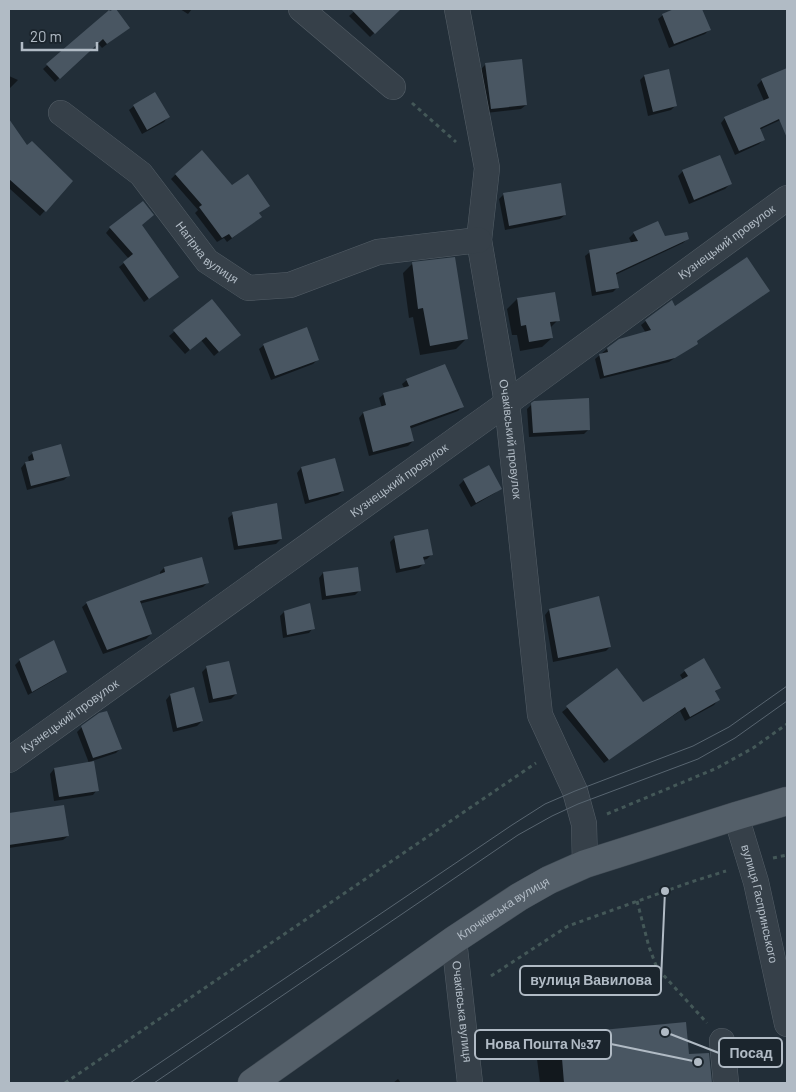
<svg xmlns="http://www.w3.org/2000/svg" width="796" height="1092" font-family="Barlow,sans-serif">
	<rect width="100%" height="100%" fill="#222e38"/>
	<path fill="#0007" d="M180,9h12l-4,5z
		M357,9h33l4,5 -24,23 -21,-21z
		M678,9h23l8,21 -4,4 -36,14 -11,-29 5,-4z
		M108,11l20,17 -26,20 -5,-6 -42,40 -12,-13z
		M486,64l40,41 -5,4 -35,4 -5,-44z
		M787,69v48l-28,13 5,9 -5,5 -24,11 -14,-32 4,-5 39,-17 -7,-16 5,-5z
		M9,76l9,4 -9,9z
		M644,76l32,29 -5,5 -23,6 -8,-36z
		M134,106l34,11 -4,5 -22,12 -13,-24z
		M9,121l18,26 44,35 -31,34 -30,-27 -1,1z
		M683,171l47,13 -5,5 -36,15 -11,-28z
		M176,174l55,13 32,23 -5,4 -3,7 -28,21 -3,-4 -7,4 -22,-29 3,-3 -27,-31z
		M504,194l61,21 -5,4 -55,11 -6,-31z
		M140,226l33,55 -29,21 -25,-35 10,-8 -23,-26 4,-5z
		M634,233l30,5h24l-5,5 -68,32 2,13 -4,4 -21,4 -7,-40 5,-4 42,-8 -3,-6z
		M412,264l54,75 -10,10 -36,6 -7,-38 -4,1 -6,-45z
		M554,294l4,26 -8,8 2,10 -10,9 -22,4 -3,-16h-5l-5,-26 10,-10z
		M211,301l23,38 -20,17 -13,-16 -16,14 -16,-18z
		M646,321l51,22 -28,19 -69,17 -5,-20 12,-10 39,-16 -5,-8z
		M264,345l54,14 -5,5 -42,16 -12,-31z
		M407,380l55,27 -4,4 -49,18 4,12 -5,5 -39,10 -10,-38 4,-5 19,-5 -3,-10 5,-4 20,-6 -2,-4z
		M532,404l57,25 -5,5 -55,3 -2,-28z
		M33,453l35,23 -4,4 -37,10 -6,-22 4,-5 4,-1 -1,-5z
		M334,459l9,32 -5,4 -33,9 -8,-31 4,-5z
		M464,480l36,8 -5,5 -24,14 -12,-22z
		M233,514l48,25 -5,5 -42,6 -6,-32z
		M395,537l37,17 -5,5 -4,1v4l-4,4 -23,5 -6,-31z
		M164,568l44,14 -5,5 -64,17 12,30 -5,5 -43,15 -21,-47 5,-4 73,-28v-3z
		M323,573l37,17 -5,5 -33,5 -3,-22z
		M598,597l12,50 -4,4 -53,11 -8,-47 4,-5z
		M284,612l29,16 -4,5 -26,5 -3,-22z
		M20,660l45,12 -4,4 -33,19 -13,-30z
		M207,667l29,27 -5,5 -22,4 -7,-31z
		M616,669l26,35 41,-24 -3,-5 5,-4 34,17 -4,4 3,8 -4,5 -29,16 -5,-10 -76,52 -42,-51z
		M170,695l32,26 -5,5 -24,6 -7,-32z
		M82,727l38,22 -4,4 -24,8 5,29 -4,5 -39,6 -4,-27 4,-5 35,-6 -12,-31z
		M63,807l5,29 -5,4 -54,8v-33z
		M560,1036l128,20 20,-2 2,29h-170l-3,-24z
		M398,1079l3,4h-8z"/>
	<path fill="#495662" d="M114,9h2l14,19 -23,16 -4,-5 -43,40 -14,-15 63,-54 1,1z
		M351,9h50l-26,25z
		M674,9h28l9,21 -37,14 -12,-30z
		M522,59l5,46 -36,4 -6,-46z
		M787,68v70l-8,-19 -19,9 5,12 -26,11 -15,-34 45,-19 -8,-19z
		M669,69l8,37 -24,6 -9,-37z
		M155,92l15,25 -23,13 -14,-25z
		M9,119l18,26 5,-4 41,40 -27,31 -37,-33z
		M202,150l30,35 16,-11 22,32 -11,7 3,4 -30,21 -3,-4 -7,4 -23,-31 3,-2 -27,-31z
		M720,155l12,29 -38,16 -12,-30z
		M561,183l5,32 -57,11 -6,-33z
		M143,201l11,14 -12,10 37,52 -30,22 -26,-37 10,-8 -24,-27z
		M658,221l7,15 22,-4 2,7 -73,34 3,15 -23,4 -7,-42 49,-9 -5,-9z
		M455,257l13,82 -38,7 -7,-38 -5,1 -6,-47z
		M747,257l23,34 -73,50 1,3 -23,14 -71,18 -5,-22 9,-2 -1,-4 12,-9 32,-9 -6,-10 27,-20 3,6z
		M555,292l5,29 -10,1 3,16 -24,4 -3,-17 -5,1 -4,-28z
		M212,299l29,36 -22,17 -13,-15 -16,13 -17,-20z
		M307,327l12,33 -44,16 -12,-32z
		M445,364l19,43 -54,19 4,15 -41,11 -10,-40 23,-7 -3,-12 26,-7 -3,-7z
		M589,398l1,32 -57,3 -2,-30 3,-2z
		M61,444l9,32 -39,10 -6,-24 9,-2 -2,-8z
		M335,458l9,33 -35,9 -8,-33z
		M489,465l13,24 -26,14 -13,-24z
		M277,503l5,36 -44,7 -6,-34z
		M428,529l5,26 -10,2 2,7 -25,5 -6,-33z
		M202,557l7,26 -69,18 12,33 -45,16 -21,-48 79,-30 -1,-5z
		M358,567l3,24 -35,5 -3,-24z
		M599,596l12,51 -53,11 -9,-49z
		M310,603l5,26 -28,6 -3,-24z
		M54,640l13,32 -35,20 -13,-33z
		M704,658l17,30 -6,3 5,9 -30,17 -5,-10 -76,53 -43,-54 51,-38 26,34 45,-26 -4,-6z
		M229,661l8,33 -24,5 -7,-33z
		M194,687l9,34 -26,7 -7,-34z
		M107,711l15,38 -29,9 -12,-32 18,-13z
		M94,761l5,30 -40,6 -5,-29z
		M64,805l5,31 -60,9v-32z
		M686,1022l3,32 20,-1 3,30h-148l-4,-49z"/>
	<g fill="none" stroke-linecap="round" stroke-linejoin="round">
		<g stroke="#545e67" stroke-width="26">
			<g id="minor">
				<path d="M301,9l92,78"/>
				<path id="s1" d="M457,9l30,159 -8,72 28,163 33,312 35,76 9,33 1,40"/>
				<path id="s2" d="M61,113l80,61 66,87 41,27 42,-3 88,-33 101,-12"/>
				<path id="s3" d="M9,760l498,-357 280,-205"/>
				<path id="s4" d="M736,816l20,66 31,142"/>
				<path id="s5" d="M454,940l16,143"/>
				<path d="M722,1041l4,42"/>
			</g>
		</g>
		<g stroke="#3f4952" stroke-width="29">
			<g id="major">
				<path id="s6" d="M252,1083l202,-143 65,-43 30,-17 36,-16 151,-48 51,-15"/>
			</g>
		</g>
		<path stroke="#445858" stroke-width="3" stroke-dasharray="4 4" stroke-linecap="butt" d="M412,103l44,39
			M607,814l110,-46 36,-20 34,-24
			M773,858l14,-3
			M637,901l12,46 8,21 50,55
			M491,976l77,-50 123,-44 35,-11
			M65,1083l471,-320"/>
		<use href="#minor" stroke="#364049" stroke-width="25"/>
		<use href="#major" stroke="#545f69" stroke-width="28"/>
		<path stroke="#586570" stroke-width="1" d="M130,1083l382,-258 33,-21 30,-13 118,-45 36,-19 58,-41
			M154,1083l364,-248 34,-19 26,-12 120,-45 37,-21 52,-37"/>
	</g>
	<g text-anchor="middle" stroke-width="4" stroke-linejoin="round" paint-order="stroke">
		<g font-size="12" fill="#b1bbc5" stroke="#1b252d">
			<text dy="4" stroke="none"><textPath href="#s3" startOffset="885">Кузнецький провулок</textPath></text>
			<text dy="4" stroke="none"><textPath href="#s2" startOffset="204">Нагірна вулиця</textPath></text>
			<text dy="4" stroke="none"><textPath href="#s1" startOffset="436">Очаківський провулок</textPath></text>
			<text dy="4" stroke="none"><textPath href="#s3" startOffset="480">Кузнецький провулок</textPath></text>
			<text dy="4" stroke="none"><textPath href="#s3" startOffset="75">Кузнецький провулок</textPath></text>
			<text dy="4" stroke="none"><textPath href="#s4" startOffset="91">вулиця Гаспринського</textPath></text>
			<text dy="4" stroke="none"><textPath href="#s6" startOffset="306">Клочківська вулиця</textPath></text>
			<text dy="4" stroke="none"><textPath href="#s5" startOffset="72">Очаківська вулиця</textPath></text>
		</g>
	</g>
	<path fill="none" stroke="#b1bbc5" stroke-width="2" d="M665 891L661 980M698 1062L611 1044M665 1032L719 1053"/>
	<g fill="#b1bbc5" stroke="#1b252d" stroke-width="2">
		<circle cx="665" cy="891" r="5"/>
		<circle cx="698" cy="1062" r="5"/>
		<circle cx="665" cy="1032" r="5"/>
	</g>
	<g fill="#1b252d" stroke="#b1bbc5" stroke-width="2">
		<rect x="520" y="966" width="141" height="29" rx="5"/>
		<rect x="475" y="1030" width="136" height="29" rx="5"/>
		<rect x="719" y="1038" width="63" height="29" rx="5"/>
	</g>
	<g font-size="14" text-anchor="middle" font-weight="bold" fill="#b1bbc5">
		<text x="591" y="985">вулиця Вавилова</text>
		<text x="543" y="1049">Нова Пошта №37</text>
		<text x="751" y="1058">Посад</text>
	</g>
	<rect width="796" height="1092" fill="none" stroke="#b1bbc5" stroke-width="20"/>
	<path d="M22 42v8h75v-8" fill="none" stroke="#b1bbc5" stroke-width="2.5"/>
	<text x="30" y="42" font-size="15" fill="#b1bbc5" stroke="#1b252d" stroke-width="4" paint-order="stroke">20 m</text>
</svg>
